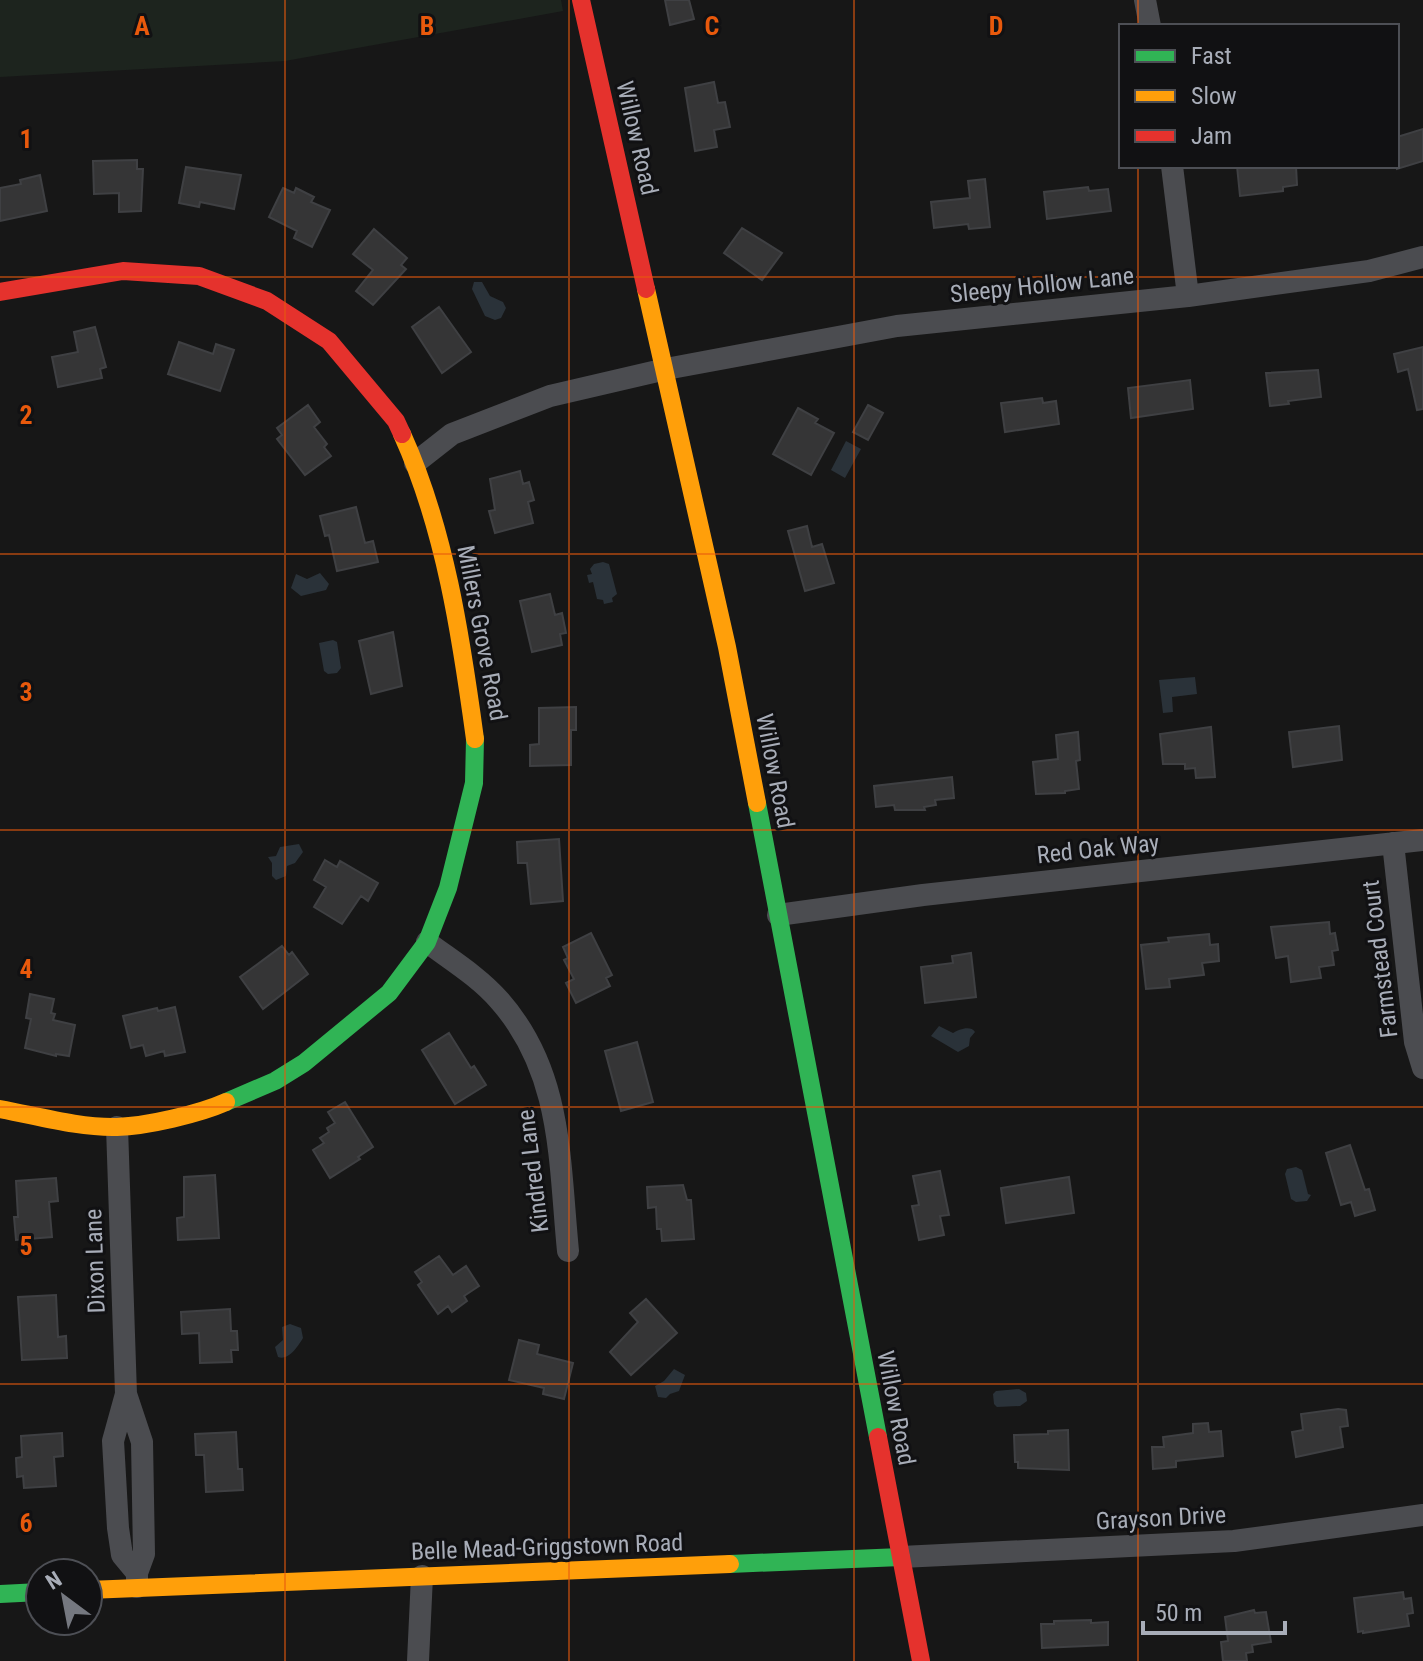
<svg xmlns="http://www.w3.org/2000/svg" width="1423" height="1661" font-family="'Roboto Condensed',sans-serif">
	<rect width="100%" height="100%" fill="#171717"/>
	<path fill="#1d241e" d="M0,0h561l2,11 -278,50 -285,16z"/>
	<path fill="#2a3239" d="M474,282h8l8,14 13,6 3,6 -5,10 -6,2 -10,-4 -13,-27z
		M846,441l15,8 -16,29 -14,-8z
		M603,562l6,2 8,30 -5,4 1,4 -9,2 -1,-4 -6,-1 -4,-17 -4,1 -2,-8 5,-1 -2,-5 4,-5z
		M320,573l9,11 -3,6 -25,6 -10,-8 5,-14 11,5z
		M333,640l4,2 4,26 -4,5 -9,1 -4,-3 -5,-28z
		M1195,677l2,17 -25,3 1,15 -10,1 -4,-33z
		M299,844l4,8 -8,11 -8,3 -1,10 -10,4 -4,-4v-13l-4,-6 8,-1 4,-9z
		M939,1026l14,7c6,-4 18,-8 22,-1l-5,6 -1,8 -11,6 -27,-16z
		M1296,1167l6,3 6,24 3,1 -4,6 -11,1 -5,-3 -6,-25 2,-5z
		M290,1324l11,4 2,10c-5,8 -14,23 -25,19l-3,-10 8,-7 -1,-13z
		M674,1369l11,6 -6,16 -9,3 -4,4 -8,-1 -3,-11 9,-5z
		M1019,1389l7,4 1,8 -7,5 -23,1 -3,-3 -1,-10 3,-3z"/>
	<path fill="#353536" stroke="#3f4043" stroke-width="2" d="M665,0h24l5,19 -24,6z
		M714,82l4,21 7,-1 5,25 -16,3 3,17 -22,4 -10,-63z
		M1423,129v32l-26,8v-32z
		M137,160v9h6l-2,42 -22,1v-19l-25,1 -1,-33z
		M1237,166h59l1,19 -14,2v4l-43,5z
		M186,167l55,8 -7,34 -34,-7 -1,5 -20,-4z
		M40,175l7,36 -47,10v-33l21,-4 -1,-4z
		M985,179l5,48 -21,2 -1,-5 -34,4 -3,-26 39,-4 -2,-17z
		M1088,187l1,4 19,-2 3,22 -64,8 -3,-27z
		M283,188l11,5 2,-5 18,9 -3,5 19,8 -18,37 -18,-9 3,-7 -28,-14z
		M742,228l40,25 -20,27 -38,-27z
		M374,229l33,29 -6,7 5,4 -33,36 -17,-14 17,-21 -20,-16z
		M439,307l32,45 -29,21 -30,-46z
		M95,327l11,40 -6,2 2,9 -44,9 -6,-30 26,-5 -4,-20z
		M179,342l34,12 3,-10 18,6 -14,41 -52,-17z
		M1423,347v62l-6,1 -9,-41 -10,3 -4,-18z
		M1318,370l3,27 -33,4 1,3 -19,2 -4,-33z
		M1190,380l3,29 -62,9 -3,-30z
		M1042,398l1,5 13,-2 3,23 -54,8 -4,-29z
		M308,405l12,17 -6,5 13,17 -3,3 7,9 -26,19 -28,-36 5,-4 -5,-7z
		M868,405l15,8 -15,27 -15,-8z
		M798,408l20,11 -3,4 19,10 -23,42 -38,-21z
		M520,471l3,13 6,-2 5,18 -6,2 5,21 -38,10 -6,-22 6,-1 -5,-31z
		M356,507l9,36 8,-2 5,21 -41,9 -8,-36 -4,1 -5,-20z
		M807,526l5,21 10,-3 12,39 -29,8 -17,-60z
		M550,594l5,21 7,-2 4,20 -6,1 2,11 -30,7 -12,-51z
		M393,632l9,54 -31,8 -12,-53z
		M576,707v23h-5v35l-41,1v-21l9,-1v-36z
		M1339,726l3,34 -49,7 -4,-35z
		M1211,727l4,50 -19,1 -1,-10 -10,1v-5h-22l-3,-30z
		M1078,732l2,28 -4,1 3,28 -14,2v2l-29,1 -3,-32 25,-3 -2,-24z
		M952,777l2,21 -19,2 1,5 -12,2 1,3h-30l-1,-5 -18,2 -2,-21z
		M559,839l4,62 -32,3 -4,-41h-9l-1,-21z
		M325,860l12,7 3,-6 38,22 -10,18 -7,-5 -19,28 -28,-17 12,-20 -12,-7z
		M1329,922l1,12 5,-1 3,17 -6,1 2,14 -15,2 2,11 -30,4 -3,-26 -12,2 -5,-31z
		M591,933l21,42 -6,3 4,8 -34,17 -10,-20 8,-4 -10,-19 4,-2 -5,-11z
		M1209,934l1,11 8,-1 1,17 -17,2 2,12 -35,4 1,8 -24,2 -5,-44 28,-3 -1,-4z
		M282,946l7,9 3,-3 16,22 -45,35 -23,-32z
		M971,953l5,44 -51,6 -4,-36 32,-4 -1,-7z
		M30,994l24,5 -3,14 4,1 -2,6 22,5 -6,31 -13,-2v2l-31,-8 6,-29 -5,-1z
		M175,1007l10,45 -20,4 -1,-5 -18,5 -3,-11 -12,3 -8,-32 34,-8 1,3z
		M449,1033l22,35 3,-2 12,19 -31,19 -33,-54z
		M637,1042l16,60 -32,9 -16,-60z
		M345,1102l28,45 -15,10 2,2 -30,19 -17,-28 11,-7 -4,-5 9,-6 -2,-4 8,-5 -7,-11z
		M1350,1145l15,45 4,-1 6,21 -20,6 -4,-14 -10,3 -15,-52z
		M940,1171l9,44 -9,1 4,19 -25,5 -7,-34 7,-1 -6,-29z
		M215,1175l4,63 -41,2 -1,-22 7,-1v-40z
		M1069,1177l5,36 -68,10 -5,-35z
		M56,1178l2,23 -9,1 3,35 -36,3 -2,-23h4l-2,-36z
		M683,1185l4,15h4l3,39 -32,2 -1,-12h-4l-1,-22 -8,1 -1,-21z
		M439,1256l14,19 13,-9 13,20 -15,10 3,5 -15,11 -4,-6 -10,8 -20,-29 4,-3 -7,-10z
		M56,1295l2,42 8,-1 1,22 -45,2 -4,-63z
		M646,1299l31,34 -46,42 -21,-23 28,-30 -8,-9z
		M230,1309l1,22h6l1,19h-7l1,12 -32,1 -1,-30 -17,1 -1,-22z
		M519,1340l20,5 -2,9 36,9 -9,36 -21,-5 1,-6 -35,-8z
		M1338,1409l8,1 2,16 -8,1 3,20 -47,10 -4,-25 11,-2 -2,-16z
		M1208,1423l1,9 12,-1 2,25 -47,5v6l-23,2 -1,-22h12l-1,-10 30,-4v-9z
		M1068,1430l1,40 -51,-2v-6h-3l-1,-27 34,-1v-3z
		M236,1432l2,37h4l1,21 -37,2 -2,-37h-8l-1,-21z
		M62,1433l1,23 -9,1 2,29 -32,2 -1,-12 -6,1 -1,-19 6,-1 -1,-21z
		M1403,1592l1,7 7,-1 2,15 -6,1 2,12 -46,7v-2l-5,1 -4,-34z
		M1254,1610l1,3 11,-1 5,30 -19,3 1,7 -7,1 1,8h-24l-2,-19 7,-1 -3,-24z
		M1091,1620v3l17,-1v23l-66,3 -1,-24h13v-3z"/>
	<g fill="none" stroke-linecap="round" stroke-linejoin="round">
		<path stroke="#4b4c50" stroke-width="22" d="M1145,0l5,26
			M1172,166l16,130
			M415,463l37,-29 98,-38 116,-27 231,-43 291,-30 181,-25 54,-14
			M1393,843l22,199 8,26
			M778,915l145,-20 500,-55
			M427,942c24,18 52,35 72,58 64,72 60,161 69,251
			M117,1127l9,267 16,48 2,112 -7,19v14
			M126,1394l-13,47 5,87 4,27 15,18
			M901,1557l333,-16 189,-26
			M418,1661l4,-85"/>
		<path stroke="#30b455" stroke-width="18" d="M757,803l121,634
			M226,1102l49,-21 29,-18 85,-70 38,-51 21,-54 26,-105 1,-44
			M730,1564l171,-7
			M0,1594l40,-2"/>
		<path stroke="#ff9f0a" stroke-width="18" d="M646,289l81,358 30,156
			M402,434c43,95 59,202 73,305
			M0,1109c38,7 79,19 117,18 30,-1 82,-13 109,-25
			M88,1590l642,-26"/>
		<path stroke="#e5322d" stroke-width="18" d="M581,0l65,289
			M0,292l123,-21 76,5 68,25 62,40 67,80 6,13
			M878,1437l43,224"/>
	</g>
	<path fill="none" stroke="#e8590c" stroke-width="2" stroke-opacity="0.55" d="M285,0v1661M569,0v1661M854,0v1661M1138,0v26M1138,166v1495M0,277h1423M0,554h1423M0,830h1423M0,1107h1423M0,1384h1423"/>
	<g text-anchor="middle" stroke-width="6" stroke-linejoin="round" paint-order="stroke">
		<g font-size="24" fill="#a8adb8" stroke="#111113">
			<text transform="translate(637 138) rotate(77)" y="8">Willow Road</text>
			<text transform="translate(1042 285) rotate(-6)" y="8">Sleepy Hollow Lane</text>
			<text transform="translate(482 633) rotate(79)" y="8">Millers Grove Road</text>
			<text transform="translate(775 771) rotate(79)" y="8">Willow Road</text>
			<text transform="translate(1098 849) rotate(-6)" y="8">Red Oak Way</text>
			<text transform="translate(1380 959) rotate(-97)" y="8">Farmstead Court</text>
			<text transform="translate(533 1171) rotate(-97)" y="8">Kindred Lane</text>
			<text transform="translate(95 1261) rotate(-92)" y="8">Dixon Lane</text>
			<text transform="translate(896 1408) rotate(79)" y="8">Willow Road</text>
			<text transform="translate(1161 1518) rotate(-3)" y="8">Grayson Drive</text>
			<text transform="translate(547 1547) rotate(-2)" y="8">Belle Mead-Griggstown Road</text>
		</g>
	</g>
	<g font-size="26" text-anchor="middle" font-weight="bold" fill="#e8590c" stroke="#111113" stroke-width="6" stroke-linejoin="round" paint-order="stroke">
		<text x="142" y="35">A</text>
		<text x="427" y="35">B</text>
		<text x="712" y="35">C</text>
		<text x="996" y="35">D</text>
		<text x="26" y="148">1</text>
		<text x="26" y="424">2</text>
		<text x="26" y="701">3</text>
		<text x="26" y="978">4</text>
		<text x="26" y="1255">5</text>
		<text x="26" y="1532">6</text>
	</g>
	<rect x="1119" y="24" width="280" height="144" fill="#111113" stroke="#4d4f55" stroke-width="2"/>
	<rect x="1135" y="50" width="40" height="12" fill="#30b455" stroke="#4d4f55" stroke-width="2"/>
	<text x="1191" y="64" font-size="24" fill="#a8adb8">Fast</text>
	<rect x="1135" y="90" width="40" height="12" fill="#ff9f0a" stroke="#4d4f55" stroke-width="2"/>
	<text x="1191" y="104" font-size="24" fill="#a8adb8">Slow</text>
	<rect x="1135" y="130" width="40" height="12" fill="#e5322d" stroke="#4d4f55" stroke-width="2"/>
	<text x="1191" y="144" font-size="24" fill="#a8adb8">Jam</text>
	<g transform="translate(64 1597) rotate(328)"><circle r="38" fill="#111113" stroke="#4d4f55" stroke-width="2"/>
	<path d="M0-6L14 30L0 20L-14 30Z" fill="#757880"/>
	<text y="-12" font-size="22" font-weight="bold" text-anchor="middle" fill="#a8adb8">N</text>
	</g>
	<path d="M1143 1621v12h142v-12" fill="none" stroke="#a8adb8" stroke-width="4"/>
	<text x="1155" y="1621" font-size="24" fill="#a8adb8" stroke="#111113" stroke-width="6" paint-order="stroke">50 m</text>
</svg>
